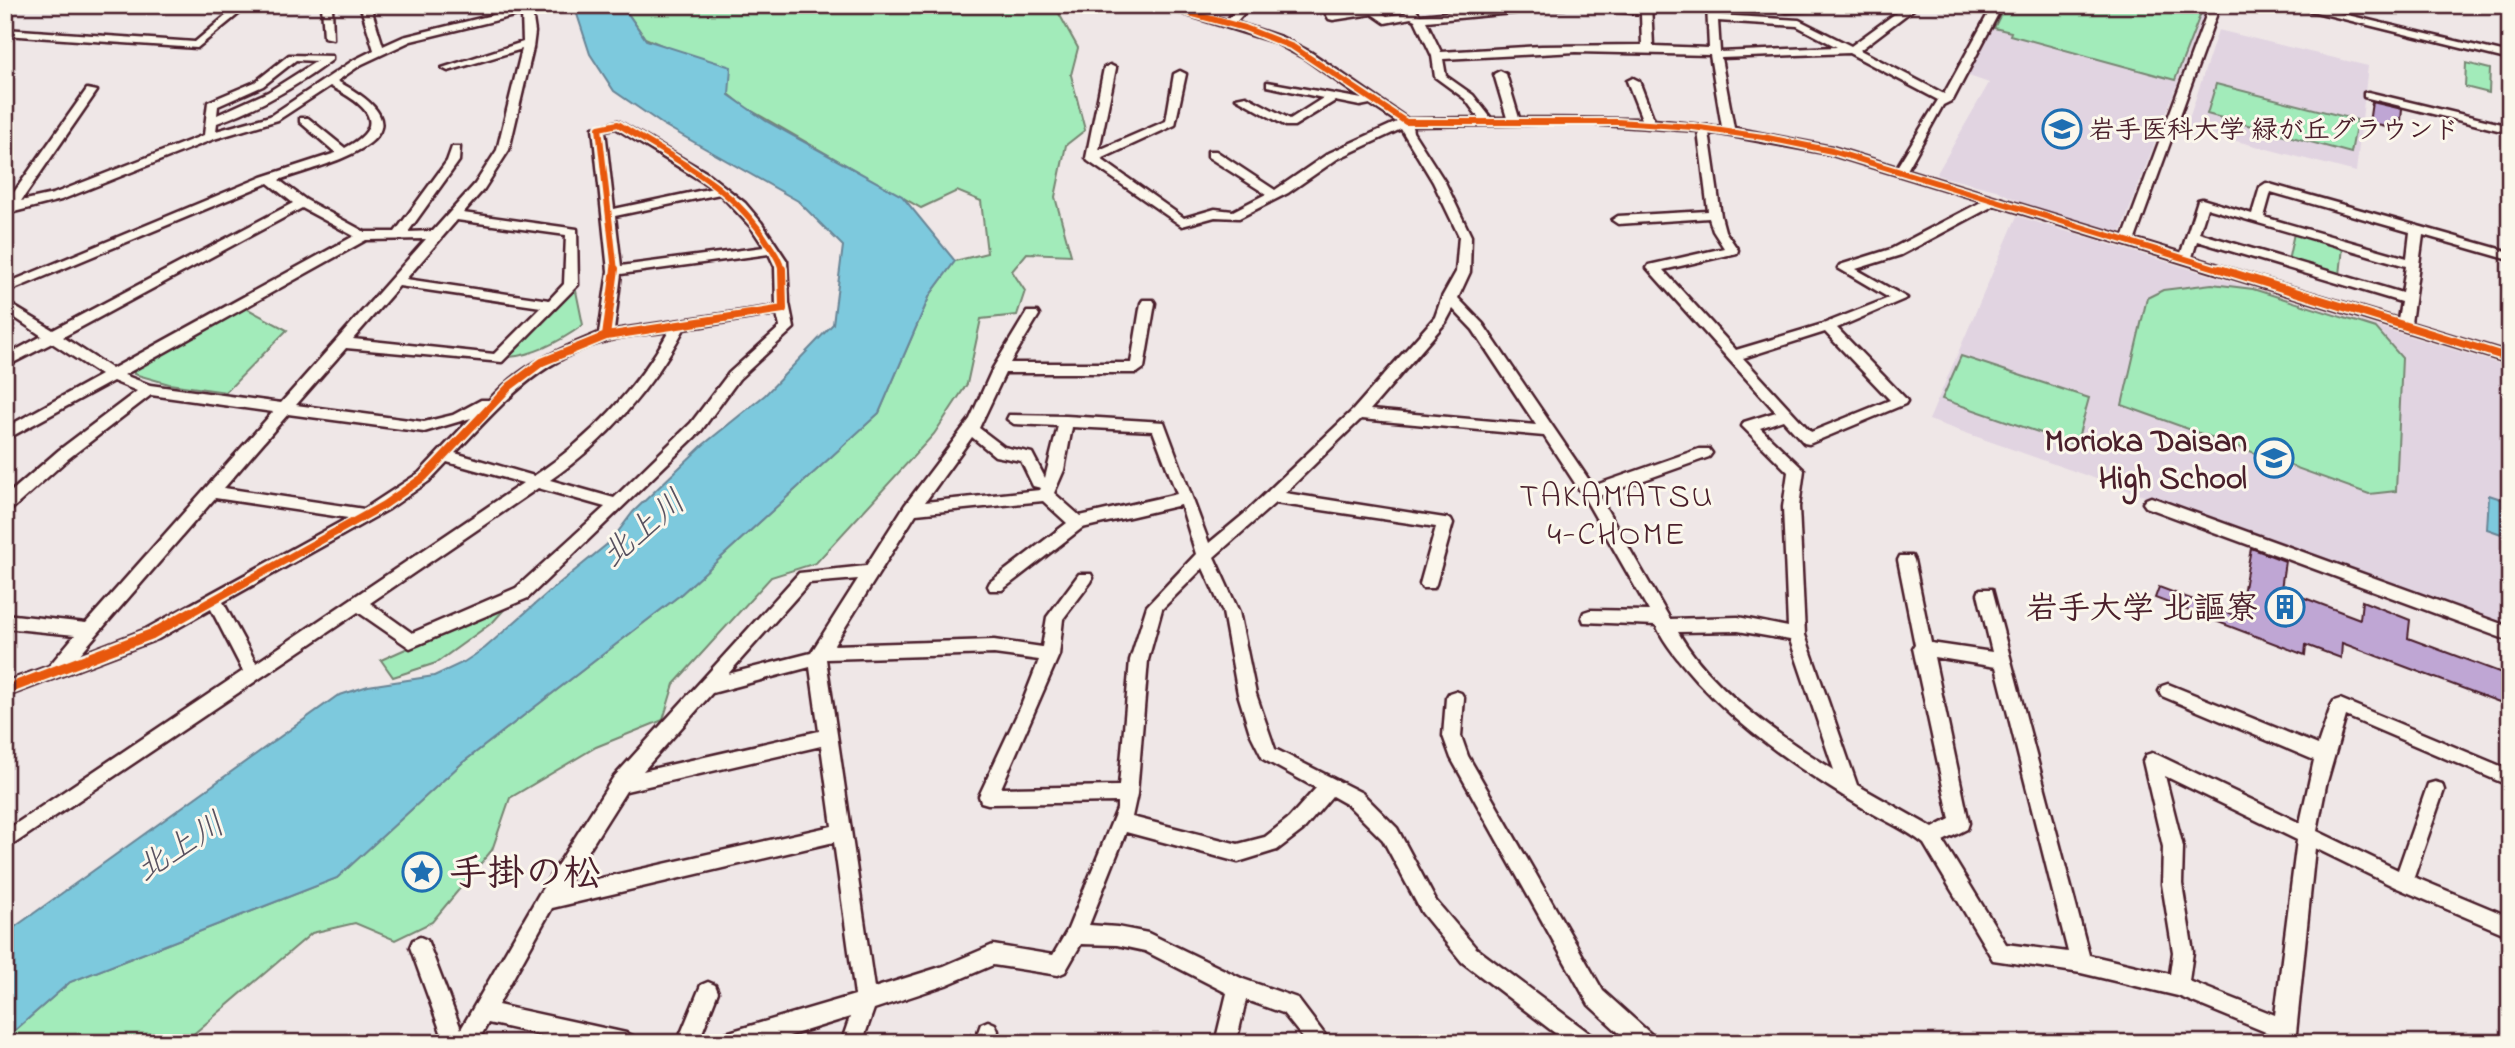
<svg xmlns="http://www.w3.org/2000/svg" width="2515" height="1048" font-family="'Indie Flower','Klee One',sans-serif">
	<rect width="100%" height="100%" fill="#efe7e7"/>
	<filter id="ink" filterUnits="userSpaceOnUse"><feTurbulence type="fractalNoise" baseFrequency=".0143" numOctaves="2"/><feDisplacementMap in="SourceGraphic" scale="14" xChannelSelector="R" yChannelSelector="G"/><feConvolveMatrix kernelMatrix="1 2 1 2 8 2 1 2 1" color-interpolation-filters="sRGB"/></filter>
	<g filter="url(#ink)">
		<path fill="#e1d4e1" d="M1977,5h230l-86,227 -96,-28 -29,-14 -60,-15 53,-92 -23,-8 35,-63z
			M2218,30l150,36 -12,106 -170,-44z
			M2017,216l493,151v258l-581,-205z"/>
		<path fill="#a2ebba" stroke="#768572" stroke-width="2" d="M622,5h436l-1,5 21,38 -7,27 14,55 -19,15 -11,52 16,58 -44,-2 -15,18 13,20 -8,24 -36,4 -14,65 -33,50 -118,129 -45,14 -97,107 -11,36 -67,27 -86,51 -18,52 -60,72 -37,18 -40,-17 -43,10 -129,110h-178v-4l65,-57 267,-104 125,-115 218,-168 199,-182 51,-118 25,-34 32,-8 -6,-52 -24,-10 -36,17 -176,-101 -69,-56 -31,-13z
			M2204,5l-29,75 -165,-45 1,-3 -17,-4 9,-18 -16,-4z
			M2466,63l24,6 -1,24 -24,-6z
			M2216,84l141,36 -6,33 -144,-39z
			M2294,233l49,14 -3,28 -52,-14z
			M2212,284l41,5 123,39 26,30 -6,133 -27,3 -247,-89 25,-107 16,-8z
			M575,286l8,39c-21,15 -48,30 -74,32z
			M244,307l43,23 -61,62 -57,-8 -35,-10v-6z
			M1961,356l128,42 -13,47 -134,-46z
			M511,602l-18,20 -57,41 -43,14 -12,-17z"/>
		<path fill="#7dc9dd" stroke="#698596" stroke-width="2" d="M574,5h48l24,35 85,27 -2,28 37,26 136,75 53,65 -25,34 -51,118 -199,182 -218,168 -125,115 -267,104 -65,57v-105l332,-238 31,-10 66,-10 30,-14 21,-14 66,-58 60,-49 22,-29 70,-67 62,-50 68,-71 10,-78 -45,-45 -136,-77 -48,-33 -24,-37z
			M2489,495l21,7v35l-23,-8z"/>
		<path fill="#bfa6d4" stroke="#4a1f2b" stroke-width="2" d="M2372,102l30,7 -1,12 -6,-1 -1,9 -25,-6z
			M2251,548l34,13 -4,28 79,30 2,-18 48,19 -2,18 102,38v30l-168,-63 -1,15 -35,-13 -1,10 -150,-57 4,-11 80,30z"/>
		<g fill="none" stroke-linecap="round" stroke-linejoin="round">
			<g stroke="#4a1f2b" stroke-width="5">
				<path id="minor" d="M192,5h24l25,7 -44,36 -192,-13v-6l190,13 33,-28z
					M322,5h10l1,34 -9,-2z
					M360,5h10l13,41 20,-9 118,-29v-3h10l4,27 -2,16 -24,102 -25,39 -21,24 114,16 1,56 -76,77 -156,-14 -50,57 128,17 29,-7 28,-15h8c36,-38 63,-47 110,-67l9,-62 -15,-143 25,-7 89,52 38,30 16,19 26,39 2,42 5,25 -55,51 -38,52 -173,167 -118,50 -52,-36 -353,238v-19l238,-160 -32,-62 -53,30 -153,58v-15l44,-16 26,-31 -70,-7v-14l81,9 187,-211 -122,-17 -82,63 -58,52 -6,2v-15l54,-47 78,-59 -24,-10 -108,59v-12l96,-53 -49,-32 -47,24v-11l37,-20 -37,-25v-10l48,29 240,-127 -25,-20 -263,110v-9l257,-107 74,-24 -36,-31v-4h8l37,30c48,-25 16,-46 -15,-62l-52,34 -64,19 -153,61 -51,13h-5v-8l82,-116 10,2 -76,110 32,-7 151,-59 4,-33 47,-20 34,-27 43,1v4c-36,27 -73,48 -115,63l-1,8 54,-15 84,-56 20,-10zM522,14l1,28 -81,26 6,3 74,-22 -25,101 -22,34 -42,47 -25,1 51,-71 1,-14h-8l-5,14 -52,71h-30l-59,-32 -27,-20c52,-18 165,-43 58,-99l25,-17 49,-23zM296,60l21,1 -49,31 -51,23 1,-9 45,-20zM616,128l97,60 -99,21 -9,-79zM720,194l31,33 13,20 -143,19 -6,-50zM302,208l52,28 -242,133 -49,-32zM457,220l109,15 -2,49 -15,16 -143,-21zM426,239l-145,164 -131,-18 -26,-10 242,-135zM769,254l6,13 1,39 -162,24 7,-56zM399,286l142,21 -47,47 -141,-15zM777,314l3,13 -51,46 -38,50 -77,75 -64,-18c56,-38 102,-92 134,-151zM669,331c-32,58 -80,108 -135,145l-79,-23c47,-49 86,-96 155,-113 19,-5 40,-6 59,-9zM288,414l136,18 47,-14 -52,55 -55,36 -140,-21zM447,462l76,21 -267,180 -33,-61 166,-93 40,-28zM538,488l67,19 -89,81 -104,45 -42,-30zM215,498l133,20 -202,111 -67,26z
					M1155,5h18l54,15 13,-15h11l-15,17 45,15 31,16 96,66 71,-1 -14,-19 -30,-22 -3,-21 -17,-36 -4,-2 -26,5 -13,-9 -39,6 -4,-1 -8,-14h10l5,8 38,-5 13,8 19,-3 -2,-5 2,-3h12l-3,4 5,6 107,-10h43l-5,3 -139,13 15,31 100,-6 101,-1 -1,-31 -55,-6 -5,-3 60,2v-2h10l2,41 56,2 -2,-43h10l1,10 81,5 52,26 56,-41h12l-59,45 84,44 44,-80 -25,-9h18l18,7 -46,88 -10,5 -36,65 217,66 86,-231h10l-85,234 46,14 17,-53 4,-1 50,15 8,-27 6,-4 244,69v8l-87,-25 -12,88 99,30v10l-515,-158 -94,50 -45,14 51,29 -70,30 68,70 2,3 -2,3 -96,40 -5,-1 -21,-23 -23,8 44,42 -5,37 6,128 52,150 76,43 17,-9 -37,-171 2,-3 -17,-85 2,-4h12l2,4 17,83 61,9 -14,-58 2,-5h12l97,366 81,19 3,-22 -11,-68 1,-37 -20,-86 3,-6 6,-2 6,2 142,68 14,-63 -152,-64 -3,-5 3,-5 6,-2 150,61 13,-39 3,-5 6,-2 170,71v16l-164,-70 -20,69 -9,46 81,39 30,-86 7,-2 7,2 2,6 -30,87 96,40v19l-115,-49 -80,-39 -20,195h-22v-8l-95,-39 -97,-23 -88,-13 -69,-116c-18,-15 -39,-23 -59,-35 -62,-37 -120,-76 -169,-129 -15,-17 -31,-35 -40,-55l-72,-3 -2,-5 2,-5 6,-2 59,1 -65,-114 -40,-61 -183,-17 -76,74 166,26 2,4 -17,61 -2,4h-12l-2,-4 16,-57 -161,-24 -61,54 25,55 17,82 19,55 87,44 35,35 39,73 40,47 117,88 3,7h-28l-106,-81 -40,-49 -39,-73 -35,-35 -16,-9 -29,34 -26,20 -39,12 -112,-30 -37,93 28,2 31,6 95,46 54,19 34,45h-24l-24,-30 -37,-13 -10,43h-21l12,-50 -82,-42 -28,-6 -36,-1 -16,28 -7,3 -65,-10 -47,20 -72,24 -12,34h-21l9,-26 -84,26h-50l3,-7 7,-3 129,-38 -21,-153 -282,66 -54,97 128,28 7,3 3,7h-59l-89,-20 -11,20h-32l-35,-96 3,-7 7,-3 7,3 34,89 78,-135 74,-116 186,-205 67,-7 39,-61 65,-86 23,-51 34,-56h10l2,3 -29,48h121l10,-60 2,-3h10l2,3 -11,65 -7,5h-132l-26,55 25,19 28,6 13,25 13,-52 -44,-2 -7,-5 2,-4 57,1 98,6 45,121 35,-29 109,-104 82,-93 7,-20 14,-25 3,-36 -26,-54 -32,-53 -64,30 -49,34 -49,25 -24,-1 -33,9 -94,-65 -2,-3 18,-90 6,-3 6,3 -17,82 67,-29 8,-47 6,-3 6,3 -11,51 -74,34 83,59 31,-9 18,2 33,-17 -58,-37v-6h8l59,39 54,-37 68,-31 -27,-18 -10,2 -25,-5 -41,25h-8l-50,-28 10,-2 44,23 33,-21 -56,-12v-4l95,17 -58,-41 -30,-16zM1718,21l79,5 40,21 -117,5zM1576,52l134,3 12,72 -68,-7 -15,-39 -6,-3 -6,3 15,38 -123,-1 -13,-44 -6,-3 -6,3 13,44h-16l-18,-23 -27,-19 -3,-17zM1849,53l89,47 -41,67 -65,-20 -98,-19 -13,-70zM1587,124l111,7 10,80 -90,5 -6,4 6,4 91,-6 4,13 11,17 -75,17 -2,3 129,144 -32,10 -2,4 46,46 -5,35 5,120 -50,-10 -68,2 -71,-123 110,-39 3,-4 -3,-4h-10l-106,37 -110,-162 -25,-26 12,-26 1,-36 -26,-54 -32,-50 -1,-6zM1709,132l120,22 154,47 -92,48 -51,16 -2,3 51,30 -66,26 -87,26 -73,-80 74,-17 1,-3 -13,-19 -4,-15zM2271,192l139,40 -3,26 -143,-41zM2207,208l199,58 -4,27 -203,-60zM2197,241l204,61 -3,17 -206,-62zM1453,309l20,21 63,95 -166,-15 76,-88zM1825,332l65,68 -79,32 -68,-74zM1072,427l81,4 24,63 -97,22 -26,-23 10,-23zM972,437l23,19 26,5 12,25 8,2 -1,2 -115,12zM1043,501l24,22 -77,59 -2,4 2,4h12l80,-62 99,-23 15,49 -49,52 -17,54 -11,126 -118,2 58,-133 4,-36 28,-37 2,-4 -2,-4h-12l-32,43 -5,30 -48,-7 -160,5 82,-131zM1203,568l20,44 15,82 12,39 13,26 53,29 -27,30 -24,19 -27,7 -106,-27 5,-23 11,-134 14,-51zM858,579l-47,74 -83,21 81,-91zM1738,631l52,9 44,130c-54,-33 -124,-82 -156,-138zM994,654l45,6 -18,46 -42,90 2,6 7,2 129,-2v7l-49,120 -15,26 -60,-10 -49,21 -70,22 -48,-329zM1934,657l62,10 72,285 -62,-8 -63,-103 24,-12 2,-6zM810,667l9,64 -176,40 69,-78zM821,746l11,80 -266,60 60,-95zM2165,776l132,64 -22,175 -86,-34 4,-29 -11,-68 1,-37z
					M1781,5h73l-5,3 -62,4 -4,-1z
					M2287,5h19l204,49v6z
					M2368,92l142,34v7l-146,-36v-4z
					M5,141h4l2,5 -6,3z
					M2151,497l359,130v14l-364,-134 -3,-4 3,-4z
					M1455,691l6,2 3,5 -3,38 7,20 135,235 50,45 3,7h-26l-41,-38 -138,-247 -8,-22 3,-38 3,-5z
					M708,982l7,3 3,7 -20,51h-21l24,-58z
					M988,1021l7,3 3,7 -3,12h-21l7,-19z"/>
			</g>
			<use href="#minor" fill="#fbf7ec" fill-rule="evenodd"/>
			<g stroke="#fbf7ec" stroke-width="10">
				<path id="cycleway-far2" d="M1160,5l85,23 48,19 113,75h211l76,5 70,10 69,14 393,120
					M615,271l-16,-143 19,-4c56,35 114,61 150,119 6,9 12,17 14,28"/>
			</g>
			<g stroke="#fbf7ec" stroke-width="12">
				<path id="cycleway-far1" d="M2220,269l290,89
					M606,336l9,-67
					M606,336l177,-27 -1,-40
					M188,614l196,-109 40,-28 86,-91 32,-24 64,-26"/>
			</g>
			<g stroke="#fbf7ec" stroke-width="15">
				<path id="cycleway" d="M5,690l147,-56 39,-22"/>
			</g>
			<use href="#cycleway-far2" stroke="#e8590c" stroke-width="6"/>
			<use href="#cycleway-far1" stroke="#e8590c" stroke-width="8"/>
			<use href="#cycleway" stroke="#e8590c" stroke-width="10"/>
		</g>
	</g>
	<defs>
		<g id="university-ring" transform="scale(2.0125)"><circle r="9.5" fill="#fbf7ec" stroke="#1f6fb2" stroke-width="1.5"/><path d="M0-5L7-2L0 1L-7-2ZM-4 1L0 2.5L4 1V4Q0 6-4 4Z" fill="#1f6fb2"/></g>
		<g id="school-ring" transform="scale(2.0125)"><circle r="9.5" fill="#fbf7ec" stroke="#1f6fb2" stroke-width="1.5"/><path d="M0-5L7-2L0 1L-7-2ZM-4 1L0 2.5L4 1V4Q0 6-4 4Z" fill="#1f6fb2"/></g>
		<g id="building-ring" transform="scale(2.0125)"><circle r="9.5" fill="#fbf7ec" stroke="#1f6fb2" stroke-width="1.5"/><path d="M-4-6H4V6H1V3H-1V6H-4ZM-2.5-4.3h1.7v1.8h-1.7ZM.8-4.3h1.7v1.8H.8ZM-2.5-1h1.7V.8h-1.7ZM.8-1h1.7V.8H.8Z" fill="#1f6fb2"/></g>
		<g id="sight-ring" transform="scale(2.0125)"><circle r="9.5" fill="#fbf7ec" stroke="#1f6fb2" stroke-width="1.5"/><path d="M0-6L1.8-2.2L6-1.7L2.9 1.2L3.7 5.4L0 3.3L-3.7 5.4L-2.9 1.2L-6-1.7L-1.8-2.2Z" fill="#1f6fb2"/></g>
	</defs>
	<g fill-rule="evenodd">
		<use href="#university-ring" x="2062" y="129"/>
		<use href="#school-ring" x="2274" y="458"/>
		<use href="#building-ring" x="2285" y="607"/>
		<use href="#sight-ring" x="422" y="872"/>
	</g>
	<g text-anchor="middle" stroke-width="6" stroke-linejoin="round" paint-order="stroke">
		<g font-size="26" font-weight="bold" fill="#4a1f2b" stroke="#fbf7ec" text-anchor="start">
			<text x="2089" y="138">岩手医科大学 緑が丘グラウンド</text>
		</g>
		<g font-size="32" font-weight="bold" fill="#4a1f2b" stroke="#fbf7ec" text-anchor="end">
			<text x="2247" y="451">Morioka Daisan<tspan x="2247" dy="37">High School</tspan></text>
			<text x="2258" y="618">岩手大学 北謳寮</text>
		</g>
		<g font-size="33" letter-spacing="2" fill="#4a1f2b" stroke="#fbf7ec">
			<text x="1617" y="506">TAKAMATSU<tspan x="1617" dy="38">4-CHOME</tspan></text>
		</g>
		<g font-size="33" font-style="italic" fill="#595260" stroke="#fbf7ec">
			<text transform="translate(642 527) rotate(-40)" y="12">北上川</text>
			<text transform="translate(179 845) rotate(-32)" y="12">北上川</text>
		</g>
		<g font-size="38" font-weight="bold" fill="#4a1f2b" stroke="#fbf7ec" text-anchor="start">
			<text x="449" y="885">手掛の松</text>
		</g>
	</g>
	<rect width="2515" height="1048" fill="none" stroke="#fbf7ec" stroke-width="28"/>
	<rect x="14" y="14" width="2487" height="1020" fill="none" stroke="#4a1f2b" stroke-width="2.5" filter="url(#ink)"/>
</svg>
